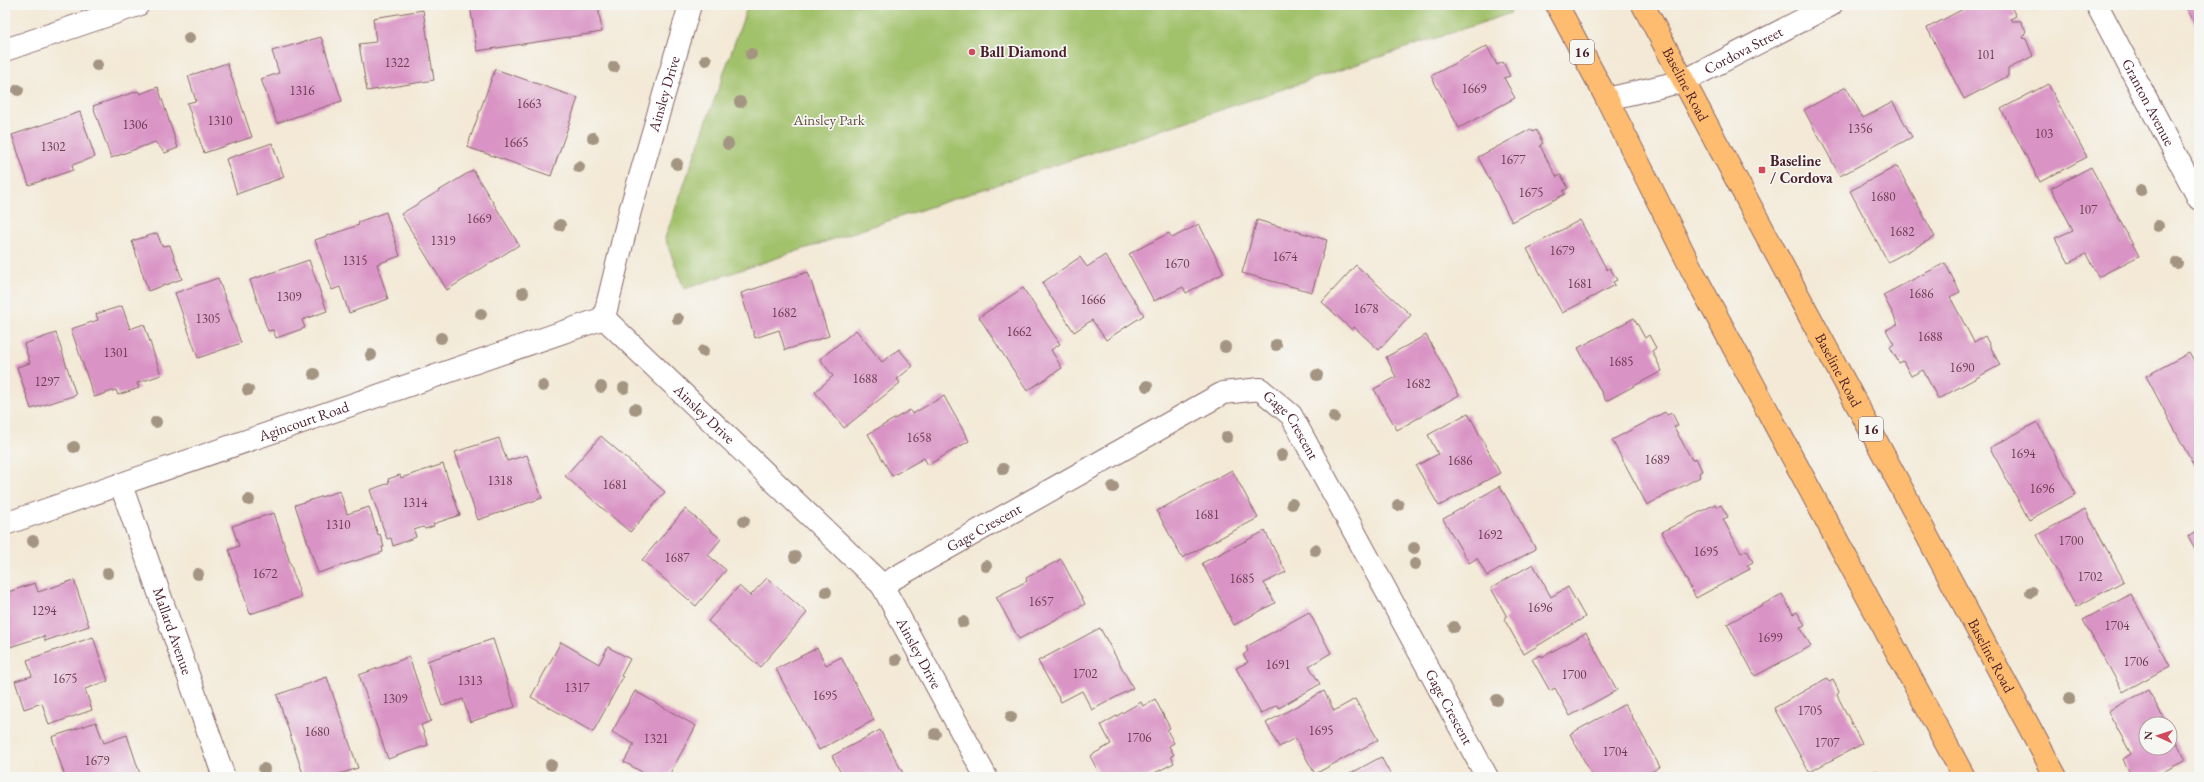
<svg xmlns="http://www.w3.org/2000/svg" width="2204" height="782" font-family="'EB Garamond',serif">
	<rect width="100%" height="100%" fill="#f6f6f2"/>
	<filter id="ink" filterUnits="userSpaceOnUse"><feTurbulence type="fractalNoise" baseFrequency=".025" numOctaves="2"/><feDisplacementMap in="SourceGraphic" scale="8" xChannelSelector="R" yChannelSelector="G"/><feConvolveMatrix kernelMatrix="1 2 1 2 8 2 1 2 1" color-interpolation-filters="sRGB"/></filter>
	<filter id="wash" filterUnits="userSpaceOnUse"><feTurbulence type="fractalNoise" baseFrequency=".012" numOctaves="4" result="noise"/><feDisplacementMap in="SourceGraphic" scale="16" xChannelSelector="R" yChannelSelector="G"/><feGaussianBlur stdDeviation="0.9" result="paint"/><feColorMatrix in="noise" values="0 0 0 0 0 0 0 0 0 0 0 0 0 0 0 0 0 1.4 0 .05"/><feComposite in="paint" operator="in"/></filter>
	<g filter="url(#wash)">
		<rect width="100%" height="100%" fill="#f3e9d6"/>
		<path fill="#a1c16a" stroke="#76704a" d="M748,5h759l4,8 -827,276 -19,-51z"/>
		<g id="blocks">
			<path fill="#d993c5" d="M470,5h128l4,27 -125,19z
				M1971,5h39l6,11 -6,3 2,2h9l5,10 -4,7 4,1 7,17 -25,13v7l-44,23 -37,-71z
				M2185,5h14v27z
				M423,10l11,70 -67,11 -8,-47 17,-2 -3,-24z
				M321,37l21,64 -65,22 -16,-44 18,-6 -7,-22z
				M1487,46l10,19 6,-3 7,14 -6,2 11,20 -56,30 -28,-52z
				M227,63l25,74 -48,16 -17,-50 9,-2 -8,-25z
				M495,69l83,29 -27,78 -84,-29z
				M2048,84l39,73 -47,25 -39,-73z
				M158,87l20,61 -13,5 -10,-11 -44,16 -18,-52 45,-15 2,3z
				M1846,87l17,31 30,-16 19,35 -72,39 -36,-66z
				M80,112l15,45 -23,8 1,5 -44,15 -17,-50z
				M1531,129l2,3 3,-2 7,13 -3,2 8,17 9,15 4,-2 7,13 -5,3 2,3 -53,28 -34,-65z
				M272,143l12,34 -47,17 -11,-35z
				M1897,166l38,71 -47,25 -38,-71z
				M2091,167l48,89 -41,21 -12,-23 -17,9 -14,-25 18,-8 -22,-42z
				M473,170l46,75 -72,45 -46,-76z
				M386,212l14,44 -23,8 11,35 -39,14 -9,-26 -8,3 -17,-50 44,-15 -1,-3z
				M1257,220l70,20 -15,52 -70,-19z
				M1580,220l27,50 3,-2 7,12 -4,2 2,3 -53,28 -35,-64z
				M1199,224l25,49 -38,20 -3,-6 -29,14 -25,-47 40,-21 3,5z
				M157,233l5,13 8,-1 12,34 -34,12 -16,-50z
				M1105,255l39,60 -38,25 -14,-20 -18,12 -32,-49 38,-26 7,10z
				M309,260l18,51 -25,9 3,8 -29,10 -3,-8 -5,1 -18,-51z
				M1945,263l15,29 -10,5 24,45 11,-6 15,29 -62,34 -15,-29 -12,6 -8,-15 -4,2 -9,-16 4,-3 -8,-14 12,-6 -15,-29z
				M1356,265l55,50 -32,35 -25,-23 -2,3 -30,-28z
				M808,272l21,64 -44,14 -6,-20 -24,8 -14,-45z
				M218,278l23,65 -43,15 -23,-65z
				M1023,288l37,56 -9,6 11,18 -35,23 -48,-74z
				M122,306l8,23 14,-5 17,51 -24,8 2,5 -21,7 -2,-5 -22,7 -23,-68 27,-9 -2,-6z
				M1634,318l11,20 4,-3 7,13 -4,3 10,20 -56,30 -28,-53z
				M856,330l26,32 17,-13 14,17 -16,13 3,4 -56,45 -29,-36 18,-16 -13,-17z
				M56,333l20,62 -45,14 -14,-42 13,-4 -6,-19z
				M1426,335l33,60 -62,35 -23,-41 22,-12 -10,-20z
				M2189,353l10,18v97l-3,2 -50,-94z
				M944,396l25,45 -41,24 -4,-7 -32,18 -24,-42 42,-24 2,4z
				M1665,412l2,3 5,-2 6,12 -4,2 18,33 4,-2 6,13 -3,2 1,4 -53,28 -35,-65z
				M1468,413l32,60 -61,33 -23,-40 22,-12 -10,-19z
				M2037,422l39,72 -47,26 -39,-72z
				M601,436l64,56 -35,40 -65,-56z
				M499,438l8,23 20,-6 15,43 -64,22 -23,-68z
				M443,464l17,51 -27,9 1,2 -9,3 -2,-2 -9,3 2,7 -23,9 -2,-8 -4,1 -17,-49 19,-7 -1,-4 12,-4 1,3z
				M1232,470l26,48 -76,40 -25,-47z
				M1500,486l36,63 -49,27 -10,-18 -8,5 -26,-44z
				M340,491l7,23 22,-7 9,28 2,-1 4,13h-2l1,5 -65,21 -23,-68z
				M1715,504l2,3 4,-2 7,12 -5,2 18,34 6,-3 6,12 -6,3 3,4 -54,29 -34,-66z
				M685,509l36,30 -13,16 18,15 -30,36 -54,-46z
				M2085,509l39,72 -48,26 -39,-72z
				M274,513l27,84 -51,17 -21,-64 10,-4 -7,-20z
				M2199,530v26l-11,-20z
				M1265,531l21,41 -22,11 11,20 -41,22 -32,-62z
				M1061,559l24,45 -66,35 -23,-42 31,-16 -1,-3z
				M1533,564l18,33 17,-10 17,30 -61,37 -20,-35 3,-2 -16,-29z
				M767,578l40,35 -47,54 -52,-46 31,-35 11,10z
				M74,580l15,46 -44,15 -1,-5 -34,11 -5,-14v-40l30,-10 3,9z
				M1782,594l11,20 4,-2 8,13 -5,2 11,19 -56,30 -28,-52z
				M2131,594l39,72 -47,26 -40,-72z
				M1309,612l22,41 -22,13 11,18 -41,24 -2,-3 -16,9 -25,-46 12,-6 -5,-7 5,-4 -2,-4z
				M1100,628l33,60 -41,22 -10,-19 -21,11 -23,-41z
				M1586,633l31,57 -47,26 -15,-28 -5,3 -18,-32 9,-4 1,2z
				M93,637l15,44 -23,8 7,21 -43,15 -7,-22 -18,6 -9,-28 17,-5 -5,-16z
				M493,639l22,68 -45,15 -7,-23 -21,7 -15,-45z
				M561,642l38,22 9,-17 22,12 -9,17 2,1 -30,55 -62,-35z
				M817,648l9,17 15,-8 33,63 -55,30 -43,-81z
				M409,657l22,64 -10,4 7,20 -40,14 -29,-84z
				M327,677l31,91 -28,9h-26l-27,-82z
				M1827,678l2,4 4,-2 6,12 -2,3 25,49 -53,28 -35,-64z
				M2148,690l19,34h-21v24h24v-18l16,30 -33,17h-21l-9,-18 8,-5 -23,-43z
				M635,691l61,35 -28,51h-17l-27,-15 10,-18 -22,-12z
				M1324,691l10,20 21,-12 23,41 -63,34 -20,-36 -16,9 -13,-24z
				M1155,699l15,29 -3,2 7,13 -5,3 5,9 -3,1 3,7 -27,14h-46l-11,-21 21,-12 -10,-19 40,-23 2,4z
				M1625,704l35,63 -18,10h-49l-23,-43z
				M96,722l8,21 23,-8 14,42h-76l-13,-40z
				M880,730l25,47h-62l-11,-21z
				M1381,757l11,20h-48z
				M1877,771l6,6h-16z"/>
		</g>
	</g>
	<g filter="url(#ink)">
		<use href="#blocks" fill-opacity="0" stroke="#856667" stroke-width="1"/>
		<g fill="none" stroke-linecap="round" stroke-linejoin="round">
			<g stroke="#856667" stroke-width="24">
				<g id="minor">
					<path id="s1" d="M2097,5l102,194"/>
					<path d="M5,50l133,-45"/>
					<path id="s2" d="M1607,99l77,-18 147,-76"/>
					<path id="s3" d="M604,318l278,267 104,192"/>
					<path id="s4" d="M604,318l26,-107 60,-206"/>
					<path id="s5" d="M121,485l103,292"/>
					<path id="s6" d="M5,524l599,-206"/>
					<path id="s7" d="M882,585l341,-192 37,-4 31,26 196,362"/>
				</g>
			</g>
			<g stroke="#856667" stroke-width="24">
				<g id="primary">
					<path d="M1557,5l50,94 85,171 272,507"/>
					<path id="s8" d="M1643,5l413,772"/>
				</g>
			</g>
			<use href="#minor" stroke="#fff" stroke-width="22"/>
			<use href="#primary" stroke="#febc70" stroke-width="22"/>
		</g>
		<g fill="#a49582">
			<circle cx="189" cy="38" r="6"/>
			<circle cx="751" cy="54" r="6"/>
			<circle cx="706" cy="60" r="6"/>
			<circle cx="97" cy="65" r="6"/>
			<circle cx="614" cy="67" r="6"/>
			<circle cx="18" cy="90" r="6"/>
			<circle cx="740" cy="102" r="6"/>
			<circle cx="593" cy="138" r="6"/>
			<circle cx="728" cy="144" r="6"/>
			<circle cx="677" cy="164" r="6"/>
			<circle cx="579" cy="167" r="6"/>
			<circle cx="2141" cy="190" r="6"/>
			<circle cx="560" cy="225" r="6"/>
			<circle cx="2158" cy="226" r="6"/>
			<circle cx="2177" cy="263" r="6"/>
			<circle cx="523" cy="293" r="6"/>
			<circle cx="481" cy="314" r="6"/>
			<circle cx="678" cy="319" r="6"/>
			<circle cx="441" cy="338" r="6"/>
			<circle cx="1276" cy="345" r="6"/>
			<circle cx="1225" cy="347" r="6"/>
			<circle cx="703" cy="351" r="6"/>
			<circle cx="371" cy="355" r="6"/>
			<circle cx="314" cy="374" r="6"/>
			<circle cx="1317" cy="375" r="6"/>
			<circle cx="543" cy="386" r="6"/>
			<circle cx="1147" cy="386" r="6"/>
			<circle cx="601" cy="387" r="6"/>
			<circle cx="624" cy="388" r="6"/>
			<circle cx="248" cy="390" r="6"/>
			<circle cx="635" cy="409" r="6"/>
			<circle cx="1334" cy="417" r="6"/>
			<circle cx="156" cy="422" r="6"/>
			<circle cx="1227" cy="437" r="6"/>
			<circle cx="74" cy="447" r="6"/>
			<circle cx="1282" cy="455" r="6"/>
			<circle cx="1003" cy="469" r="6"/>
			<circle cx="1113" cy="487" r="6"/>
			<circle cx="249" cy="500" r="6"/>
			<circle cx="1292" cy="504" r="6"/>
			<circle cx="1398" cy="505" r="6"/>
			<circle cx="744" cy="521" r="6"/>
			<circle cx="33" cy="541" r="6"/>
			<circle cx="1414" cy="548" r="6"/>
			<circle cx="1315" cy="550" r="6"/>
			<circle cx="795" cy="557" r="6"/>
			<circle cx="1415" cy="564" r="6"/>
			<circle cx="986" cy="566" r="6"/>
			<circle cx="108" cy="573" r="6"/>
			<circle cx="198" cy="574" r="6"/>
			<circle cx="826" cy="592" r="6"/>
			<circle cx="2031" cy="592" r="6"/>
			<circle cx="963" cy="622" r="6"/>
			<circle cx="1454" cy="627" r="6"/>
			<circle cx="896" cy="660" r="6"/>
			<circle cx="2069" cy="699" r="6"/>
			<circle cx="1497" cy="700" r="6"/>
			<circle cx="1011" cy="717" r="6"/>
			<circle cx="935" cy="734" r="6"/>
			<circle cx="551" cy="765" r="6"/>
			<circle cx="264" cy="769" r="6"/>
		</g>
	</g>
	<g fill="#d1495b" stroke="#f6f6f2" stroke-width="1.5">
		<circle cx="972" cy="52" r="4"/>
		<rect x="1758" y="166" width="8" height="8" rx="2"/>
	</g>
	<g text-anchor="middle" stroke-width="3.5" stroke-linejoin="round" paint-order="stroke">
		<g font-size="13" fill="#6e3c52">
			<text x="1986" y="59">101</text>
			<text x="397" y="67">1322</text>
			<text x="1474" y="93">1669</text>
			<text x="302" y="95">1316</text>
			<text x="529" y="108">1663</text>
			<text x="220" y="125">1310</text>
			<text x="135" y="129">1306</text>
			<text x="1860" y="133">1356</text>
			<text x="2044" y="138">103</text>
			<text x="516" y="147">1665</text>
			<text x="53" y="151">1302</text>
			<text x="1513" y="164">1677</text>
			<text x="1531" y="197">1675</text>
			<text x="1883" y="201">1680</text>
			<text x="2088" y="214">107</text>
			<text x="479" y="223">1669</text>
			<text x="1902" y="236">1682</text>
			<text x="443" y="245">1319</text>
			<text x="1562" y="255">1679</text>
			<text x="1285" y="261">1674</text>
			<text x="355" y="265">1315</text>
			<text x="1177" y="268">1670</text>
			<text x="1580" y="288">1681</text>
			<text x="1921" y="298">1686</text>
			<text x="289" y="301">1309</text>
			<text x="1093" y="304">1666</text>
			<text x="1366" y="313">1678</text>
			<text x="784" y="317">1682</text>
			<text x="208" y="323">1305</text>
			<text x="1019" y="336">1662</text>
			<text x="1930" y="341">1688</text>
			<text x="116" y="357">1301</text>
			<text x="1621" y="366">1685</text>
			<text x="1962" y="372">1690</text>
			<text x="865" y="383">1688</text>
			<text x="47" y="386">1297</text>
			<text x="1418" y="388">1682</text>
			<text x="919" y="442">1658</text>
			<text x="2023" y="458">1694</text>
			<text x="1657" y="464">1689</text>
			<text x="1460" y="465">1686</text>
			<text x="500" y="485">1318</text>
			<text x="615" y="489">1681</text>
			<text x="2042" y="493">1696</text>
			<text x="415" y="507">1314</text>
			<text x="1207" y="519">1681</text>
			<text x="338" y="529">1310</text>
			<text x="1490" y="539">1692</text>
			<text x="2071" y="545">1700</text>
			<text x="1706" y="556">1695</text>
			<text x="677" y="562">1687</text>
			<text x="265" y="578">1672</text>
			<text x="2090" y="581">1702</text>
			<text x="1242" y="583">1685</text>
			<text x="1041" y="606">1657</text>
			<text x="1540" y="612">1696</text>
			<text x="44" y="615">1294</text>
			<text x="2117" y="630">1704</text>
			<text x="1770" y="642">1699</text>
			<text x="2136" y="666">1706</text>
			<text x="1278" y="669">1691</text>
			<text x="1085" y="678">1702</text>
			<text x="1574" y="679">1700</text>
			<text x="65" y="683">1675</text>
			<text x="470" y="685">1313</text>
			<text x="577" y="692">1317</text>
			<text x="825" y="700">1695</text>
			<text x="395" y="703">1309</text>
			<text x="1810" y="715">1705</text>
			<text x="1321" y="735">1695</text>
			<text x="317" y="736">1680</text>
			<text x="1139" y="742">1706</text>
			<text x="656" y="743">1321</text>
			<text x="1827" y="747">1707</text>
			<text x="1615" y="756">1704</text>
			<text x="97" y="765">1679</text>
		</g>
		<g fill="#f6f6f2" stroke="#7e6067" stroke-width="1">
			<rect x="1570" y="40" width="24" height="24" rx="3"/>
			<rect x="1859" y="417" width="24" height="24" rx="3"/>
		</g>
		<g font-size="14" font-weight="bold" fill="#4a1f2b">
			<text x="1582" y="57">16</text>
			<text x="1871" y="434">16</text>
		</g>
		<g font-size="15" fill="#4a1f2b" stroke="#f6f6f2">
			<text dy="5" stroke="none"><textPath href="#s2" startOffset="146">Cordova Street</textPath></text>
			<text dy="5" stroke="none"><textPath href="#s8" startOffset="90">Baseline Road</textPath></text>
			<text dy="5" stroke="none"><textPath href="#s4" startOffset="232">Ainsley Drive</textPath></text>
			<text dy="5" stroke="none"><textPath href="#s1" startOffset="110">Granton Avenue</textPath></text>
			<text dy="5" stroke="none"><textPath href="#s8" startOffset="414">Baseline Road</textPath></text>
			<text dy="5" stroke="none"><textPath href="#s3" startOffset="139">Ainsley Drive</textPath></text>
			<text dy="5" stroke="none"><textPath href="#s6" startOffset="316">Agincourt Road</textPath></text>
			<text dy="5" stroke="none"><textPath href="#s7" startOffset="477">Gage Crescent</textPath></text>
			<text dy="5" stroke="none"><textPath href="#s7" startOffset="117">Gage Crescent</textPath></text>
			<text dy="5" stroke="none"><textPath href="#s5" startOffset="155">Mallard Avenue</textPath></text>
			<text dy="5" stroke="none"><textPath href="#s3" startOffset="463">Ainsley Drive</textPath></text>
			<text dy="5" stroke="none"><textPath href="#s8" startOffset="738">Baseline Road</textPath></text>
			<text dy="5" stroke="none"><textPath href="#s7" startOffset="801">Gage Crescent</textPath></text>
		</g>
		<g font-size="15" font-weight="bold" fill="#4a1f2b" stroke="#f6f6f2" text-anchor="start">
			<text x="980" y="57">Ball Diamond</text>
			<text x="1770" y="166">Baseline<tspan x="1770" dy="17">/ Cordova</tspan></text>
		</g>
		<g font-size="15" fill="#64503e" stroke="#f6f6f2">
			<text x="829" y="125">Ainsley Park</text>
		</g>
	</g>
	<rect width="2204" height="782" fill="none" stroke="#f6f6f2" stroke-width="20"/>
	<g transform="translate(2158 736) rotate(273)"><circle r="19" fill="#f6f6f2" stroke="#b1a0a2"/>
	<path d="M0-3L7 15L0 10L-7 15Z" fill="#d1495b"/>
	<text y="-6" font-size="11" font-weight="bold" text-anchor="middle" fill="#4a1f2b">N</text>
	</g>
</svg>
